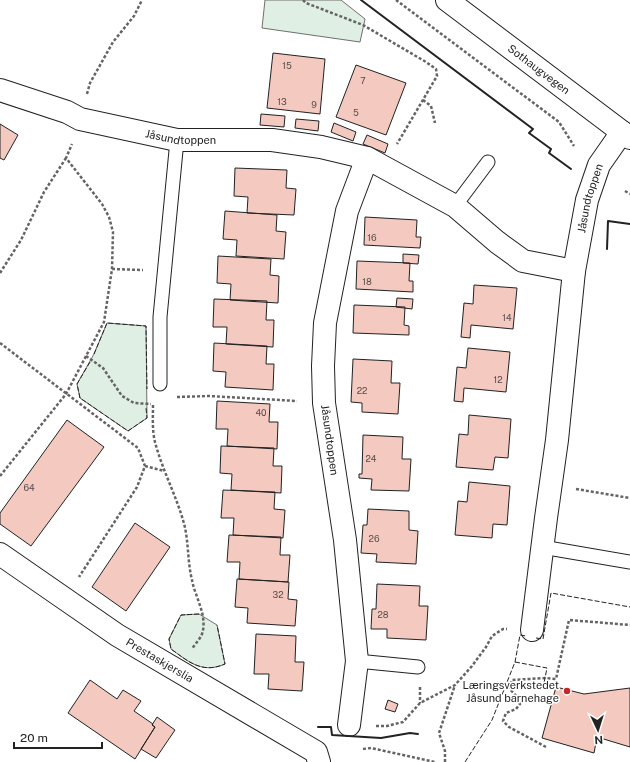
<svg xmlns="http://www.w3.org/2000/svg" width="630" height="762" font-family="'Public Sans',sans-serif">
	<rect width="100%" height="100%" fill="#fff"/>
	<path fill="#e0efe3" stroke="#6f6f6f" d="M265,0h76l24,19 -5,23 -98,-14z
		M107,323l39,3 1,92 -19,13 -48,-33 -3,-14 17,-30z
		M199,614l18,11 8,39c-23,10 -36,-2 -54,-15l-2,-10 12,-24z"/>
	<path fill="#f3c9c0" stroke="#222" d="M273,53l52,6 -5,55 -53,-6z
		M356,65l50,18 -20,52 -50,-18z
		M261,114l24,2 -1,11 -24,-2z
		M296,119l23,2 -1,10 -23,-3z
		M334,123l22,9 -3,9 -22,-9z
		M0,124l18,11 -14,25 -4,-2z
		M367,135l21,9 -3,9 -22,-9z
		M235,168l52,2 -1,18 10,1 -2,26 -47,-2 1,-16 -14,-1z
		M225,211l52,4 -1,16 10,1 -2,27 -48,-3 1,-16 -14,-1z
		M365,217l52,3 -1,17h5l-1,11 -56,-3z
		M403,254l16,1 -1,9 -15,-1z
		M218,256l53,3 -1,16 9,1 -1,27 -48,-3 1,-16 -14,-1z
		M357,261l53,2 -1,18h4v11l-57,-3z
		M474,285l43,3 -4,41 -42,-4 -1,13 -9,-1 3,-34 9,1z
		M397,298l16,1 -1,10 -16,-2z
		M214,299l53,2 -1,19h8l-1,27 -47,-3 1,-17h-14z
		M354,305l51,2 -1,18 5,1v9l-56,-2z
		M214,343l53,3 -1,18h8l-1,26 -48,-3 1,-15 -13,-1z
		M468,348l42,4 -4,40 -42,-4 -1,14 -9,-1 3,-34 9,1z
		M353,359l39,2 -1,22h9l-2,31 -36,-2v-9l-11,-1z
		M217,401l53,3 -1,18h9l-1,27 -50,-3 1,-17h-12z
		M469,415l42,4 -3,39 -13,-1 -2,13 -37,-3 3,-33 9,1z
		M67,420l37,27 -73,99 -31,-22v-11z
		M363,435l40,2 -1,22h9l-2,32 -38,-1 1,-11 -13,-1v-4h3z
		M221,446l53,2 -1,18h9l-1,27 -50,-3 1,-16 -12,-1z
		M469,482l41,4 -3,39 -14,-1 -1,14 -37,-3 3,-34 9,1z
		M223,490l52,2 -1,17 11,1 -2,28 -50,-3 1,-17h-13z
		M368,509l41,2v19l9,1 -2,33 -40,-2 1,-8 -16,-1 2,-28h4z
		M135,523l35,24 -44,64 -34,-24z
		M229,535l52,2 -1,18h10l-2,27 -49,-3 1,-17h-13z
		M237,579l52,3 -1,17 9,1 -2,26 -48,-3 1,-15 -13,-1z
		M377,584l43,2 -1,20h9l-2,34 -39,-2v-9h-16l1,-20h4z
		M256,634l40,2 -1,26h9l-2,29 -34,-2 1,-15h-15z
		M90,680l27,19 6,-9 18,11 -7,10 19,13 -1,1 3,2 -20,32 -67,-46z
		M556,687l28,7 46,-6v59l-33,-10 -3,16 -52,-15z
		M388,700l10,4 -3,8 -10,-3z
		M157,717l18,13 -19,28 -15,-9 14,-22 -3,-2z"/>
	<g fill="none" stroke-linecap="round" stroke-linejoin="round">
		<g stroke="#222" stroke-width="15">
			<path id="service" d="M455,206l33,-44
				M160,384v-67l17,-177
				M542,547l88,15
				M357,661l61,6"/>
		</g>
		<g stroke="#222" stroke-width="24">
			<g id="minor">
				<path id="s1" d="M447,0l183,138"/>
				<path id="s2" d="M0,90l67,22 13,7 97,21h95l49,7 46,11 88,48 42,36 26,19 51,10"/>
				<path id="s3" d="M0,554l117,81 199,117 3,10"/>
				<path id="s4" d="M532,630l14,-112 11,-78 17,-169 13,-71 12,-35 23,-33"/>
				<path d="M349,725l8,-64 -12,-121 -21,-137 -1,-37 2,-43 22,-112 20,-53"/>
			</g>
		</g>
		<path stroke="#646464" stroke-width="2.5" stroke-dasharray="3 2" stroke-linecap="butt" d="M303,0l3,3 57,22 63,37 10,7 1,7 -40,68
			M396,0l163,122 15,24
			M87,94l3,-11 23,-41 21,-26 8,-16
			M423,100l8,6 4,17
			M625,191l5,3
			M112,269l31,1
			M0,273l21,-33 23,-48 22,-34
			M0,343l138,105 7,18 -8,21 -58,90
			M86,356l17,12 19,28 12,7 17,1
			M177,397l32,-1 88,5
			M153,405c0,12 -1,25 2,37 7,27 20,51 28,78 6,19 4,40 9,60 3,17 16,36 10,54 -2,5 -7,10 -10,15
			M145,466l19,5
			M0,476l66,-82 38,-72 8,-53 1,-37 -4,-15 -7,-13 -36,-46 6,-14
			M576,489l54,9
			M420,687v16
			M376,726h11l16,-4 17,-19 35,-18 17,-19 14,-19 6,-11 11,-7h4
			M546,747l-37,-20 -6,-6 3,-8 10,-4 4,-5 -3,-7 -8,-9 3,-8 33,-2 11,1 13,-59 61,5
			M363,749l8,-1 64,14
			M445,762v-11l-6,-18 16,-48"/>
		<use href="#service" stroke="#fff" stroke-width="13"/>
		<use href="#minor" stroke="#fff" stroke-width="22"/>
		<path stroke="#222" stroke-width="1" stroke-dasharray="5 2" stroke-linecap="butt" d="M94,354l13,-31 39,3 1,63
			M90,362l-13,22 3,14 48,33 19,-13 -1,-10
			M199,614l-18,1 -12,24 2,10c18,13 31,25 54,15l-8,-39
			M536,638l7,1 8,-46 79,14
			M515,662l32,6 -3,15 12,4
			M465,762l27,-42 23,-58 5,-27 6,1"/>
		<path stroke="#222" stroke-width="2" d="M361,0l172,129 -4,4 22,16 -2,4 22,16
			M607,249l1,-28 22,3
			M318,727h13l1,8 49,3 29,-5 8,1"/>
	</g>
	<circle fill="#c62828" stroke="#fff" stroke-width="1.5" cx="567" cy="691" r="4"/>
	<g text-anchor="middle" stroke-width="3" stroke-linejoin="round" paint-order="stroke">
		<g font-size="9" fill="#564c4a">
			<text x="287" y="69">15</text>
			<text x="363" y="84">7</text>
			<text x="282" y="105">13</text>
			<text x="314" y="108">9</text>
			<text x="356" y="116">5</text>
			<text x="372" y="241">16</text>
			<text x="367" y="285">18</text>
			<text x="507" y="321">14</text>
			<text x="498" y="383">12</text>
			<text x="362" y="394">22</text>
			<text x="261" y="416">40</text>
			<text x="371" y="462">24</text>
			<text x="29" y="491">64</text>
			<text x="374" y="542">26</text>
			<text x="278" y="598">32</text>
			<text x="383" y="618">28</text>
		</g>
		<g font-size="11" fill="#222" stroke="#fff">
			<text dy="4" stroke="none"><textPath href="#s1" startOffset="115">Sothaugvegen</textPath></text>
			<text dy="4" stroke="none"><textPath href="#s2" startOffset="188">Jåsundtoppen</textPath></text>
			<text dy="4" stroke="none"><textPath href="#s4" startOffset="436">Jåsundtoppen</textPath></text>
			<text transform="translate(330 440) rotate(82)" y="4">Jåsundtoppen</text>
			<text dy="4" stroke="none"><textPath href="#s3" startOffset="192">Prestaskjerslia</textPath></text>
		</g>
		<g font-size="11" fill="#222" stroke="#fff" text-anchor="end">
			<text x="559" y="689">Læringsverkstedet<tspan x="559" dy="13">Jåsund barnehage</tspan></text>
		</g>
	</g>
	<g transform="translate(598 730) rotate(176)" stroke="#ffffff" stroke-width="3" paint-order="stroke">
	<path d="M0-3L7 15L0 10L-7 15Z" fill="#222222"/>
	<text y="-6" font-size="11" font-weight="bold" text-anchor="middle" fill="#222222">N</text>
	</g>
	<path d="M14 742v6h88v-6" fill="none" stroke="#222222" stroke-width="2"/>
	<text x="20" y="742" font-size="12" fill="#222222" stroke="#ffffff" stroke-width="3" paint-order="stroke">20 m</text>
</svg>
